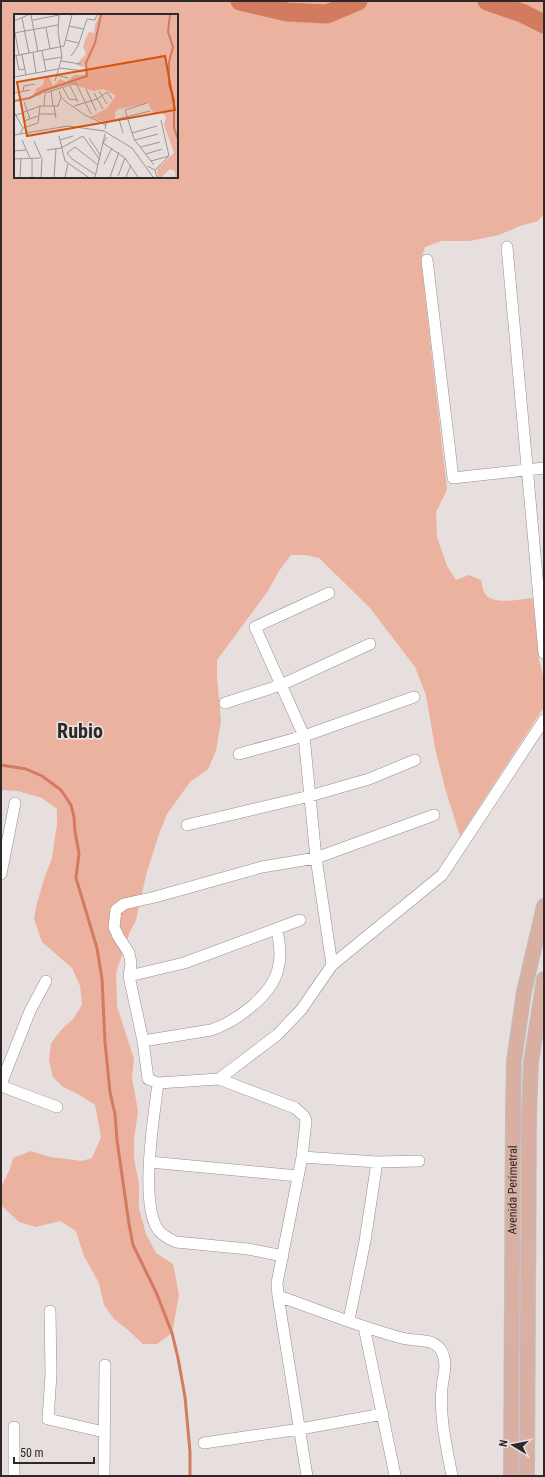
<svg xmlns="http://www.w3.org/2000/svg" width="545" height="1477" font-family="'Roboto Condensed',sans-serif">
	<rect width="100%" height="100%" fill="#e6dfdd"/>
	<path fill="#ebb2a0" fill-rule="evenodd" d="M1,1h543v213l-6,7 -18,5 -21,9 -29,6h-29l-16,6 -4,13 26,230 -11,22 1,25 10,29 9,14 13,-5 12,5c1,4 2,12 5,15 8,10 35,4 47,3l6,62 5,19v28l-84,129 -15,-48 -10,-40 -9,-53 -11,-28 -45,-59 -51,-50 -14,-3h-14l-12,16 -11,20 -51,69v17l4,44 -5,30 -8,18 -18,13 -23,32 -8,20 -13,41 -10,45 -7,14 -13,39 1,33 17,53 -2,19 6,33 -4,28v19l5,26v24l7,26 10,19 17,11 6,31 -7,38 -15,11h-14l-15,-14 -14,-11 -10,-14 -5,-22 -15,-27 -8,-25 -16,-10 -24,6 -17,-5 -18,-17v-18l9,-18 3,-11 18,-7 19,6 32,4 10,-3 9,-21 -6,-32 -15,-10 -17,-8 -10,-10 -4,-17 2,-17 11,-14 11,-10 9,-14 -2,-19 -8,-18 -30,-26 -8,-23 2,-12 8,-28 8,-21 5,-34v-15l-15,-11 -24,-7 -17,-1zM15,15h162v162h-162z"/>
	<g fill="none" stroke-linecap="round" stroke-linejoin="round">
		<path stroke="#d37b5e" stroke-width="3" d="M1,765l25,4 16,7 19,14 10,15 3,12 1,15 4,21 -3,25 21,70 5,31 3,63 5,50 5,22 2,26 12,84 4,21 23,47 16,41 6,25 7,39 5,55v24"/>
		<path stroke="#d37b5e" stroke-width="19" d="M240,1l47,11 40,2 31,-13
			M487,1l35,12 22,11"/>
		<g stroke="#958f8d" stroke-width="12">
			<path id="minor" d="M507,247l37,406
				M427,260l26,218 91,-10
				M329,593l-74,34 49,109 12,122 16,107
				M225,703l56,-18 89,-41
				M239,754l65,-18 110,-39
				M434,815l-118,43 -54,9 -107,30 -31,7 -8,6 -2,17 4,9 11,17 2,10 -2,13 14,65 5,38 10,4 61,-4 58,-44 24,-25 31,-45 110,-90 102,-155
				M187,825l123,-29 59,-17 46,-19
				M1,874l14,-71
				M129,976l55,-13 116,-43
				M143,1041l68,-11c24,-8 61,-34 67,-61 4,-14 1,-26 -1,-40
				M219,1079l76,29 9,8 2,5 -4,36 -25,126 1,13 29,180
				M158,1083c-4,34 -18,116 -1,145 4,7 12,11 19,14l72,7 35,7
				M1,1084l29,-73 16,-30
				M1,1086l56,21
				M302,1157l75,5 42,-1
				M150,1162l148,14
				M278,1296c41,14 82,31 124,42 14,4 33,-1 40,14 6,11 1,25 0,36 -3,28 5,61 10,88
				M50,1311l1,63 -3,45 56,13
				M349,1320l16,-79 12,-79
				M364,1327l31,148
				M14,1427v49
				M204,1443l96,-14 83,-15
				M104,1476l1,-111"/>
		</g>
		<g stroke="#c0bfbe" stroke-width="16">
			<g id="major">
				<path id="s1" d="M511,1476l2,-363 1,-52 10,-69 20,-86"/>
				<path d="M527,1476l2,-363 2,-51 13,-83"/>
			</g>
		</g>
		<use href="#minor" stroke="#fff" stroke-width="11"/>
		<use href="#major" stroke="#d9afa2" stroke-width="14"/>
	</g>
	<g text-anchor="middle" stroke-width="3.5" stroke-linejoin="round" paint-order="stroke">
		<g font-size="12" fill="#2c2928" stroke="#e6dfdd">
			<text dy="4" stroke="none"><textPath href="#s1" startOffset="286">Avenida Perimetral</textPath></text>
		</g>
		<g font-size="20" font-weight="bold" fill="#2c2928" stroke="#e6dfdd">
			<text x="80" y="738">Rubio</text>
		</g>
	</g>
	<g transform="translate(14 14)">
		<rect width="164" height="164" fill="#e6dfdd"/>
		<path d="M85,1h79v162h-3v-6l-5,-2 -8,8h-4l-1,-8 17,-16 -10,-28 2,-8 -4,-4h-9l-5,-10 -29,6 -4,3v8l-9,3 -16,-6 16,-8 9,-12v-2l-12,-6 -9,2 -24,-7 -23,7 -8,5 -6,-1 3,-6 7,-4 2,-9 4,1 4,9 7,-7 6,3 8,-7h11v-8l-9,-2 10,-11 -3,-7 2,-7 4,-8 5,1 1,-8z" fill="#ebb2a0"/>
		<path fill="none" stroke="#d37b5e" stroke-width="2" d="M156,1l-2,17 5,15 -4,15v23l5,14v29l4,11M0,87l16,-3 13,-7 44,-15 -1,-13 9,-20 6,-28"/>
		<path fill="none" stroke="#9c9695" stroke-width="1" d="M17,1l7,37M8,4l7,35M19,6l26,-5M0,7l14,-6M55,12l14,3M0,13l5,28M32,14l4,21M0,19l44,-8M52,26l12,3M28,37l4,20M19,39l3,20M8,41l4,20M0,42l50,-10 8,-31M2,42l3,14 6,-1M57,42l7,-10 9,-27 8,1 2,-5M30,46l18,-3M47,47l20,3M45,54l26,3M42,61l12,3M0,63l44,-8M41,67l7,-24 -4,-25 1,-17M56,72l8,16M49,74l6,11 8,1M72,75l10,22M9,77l1,-5 11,-2M37,77l2,15M45,77l2,6 5,5 19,13 21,10M85,77l8,13M0,79l16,-3M80,79l9,16M10,88l6,17M133,89l-22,7 9,29 20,26M30,92l1,-13 31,-10 15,31M40,92l2,12M60,92l23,-7 10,-7 5,7M0,98l9,16M25,100h16M0,102l26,-10h18l3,-9M105,105l4,14M10,107l14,-5M91,115l1,-5 4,-3 40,-10M118,119l25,-7M6,120l3,-6 15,-5 2,-17M0,121l54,-9 36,5 28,17 21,29M45,122l6,25 23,16M93,123l-4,6 22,15 13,19M75,124l12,18M8,126l8,18M46,126l13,-4M121,126l23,-6M20,127l8,18 -1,18M127,133l19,-5M33,136l14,-2 22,-12 17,24M0,137l12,-1M132,140l16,-5M0,145l26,-1M18,145v18M137,147l18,-5M90,150l8,-16M133,152l8,4 2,7M141,156l14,-14 -8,-36M82,161l-24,-16 -5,-6 8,-6 23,18M104,162l7,-18M6,163l1,-19M40,163l2,-28M51,163l3,-13M81,163l10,-43M96,163l9,-25M112,163l5,-12"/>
		<path fill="#d5540f" fill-opacity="0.15" stroke="#d5540f" stroke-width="2" d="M151,42l10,54 -148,26 -10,-54z"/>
		<rect width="164" height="164" fill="none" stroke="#2c2928" stroke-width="2"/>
	</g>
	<rect width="545" height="1477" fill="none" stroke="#2c2928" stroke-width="4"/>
	<g transform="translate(513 1445) rotate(280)" stroke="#e6dfdd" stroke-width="3" paint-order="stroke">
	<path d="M0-3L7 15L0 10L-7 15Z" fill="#2c2928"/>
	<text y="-6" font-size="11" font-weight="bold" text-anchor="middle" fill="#2c2928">N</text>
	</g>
	<path d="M14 1457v6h80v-6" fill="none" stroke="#2c2928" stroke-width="2"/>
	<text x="20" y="1457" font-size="12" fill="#2c2928" stroke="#e6dfdd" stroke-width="3" paint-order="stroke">50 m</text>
</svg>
